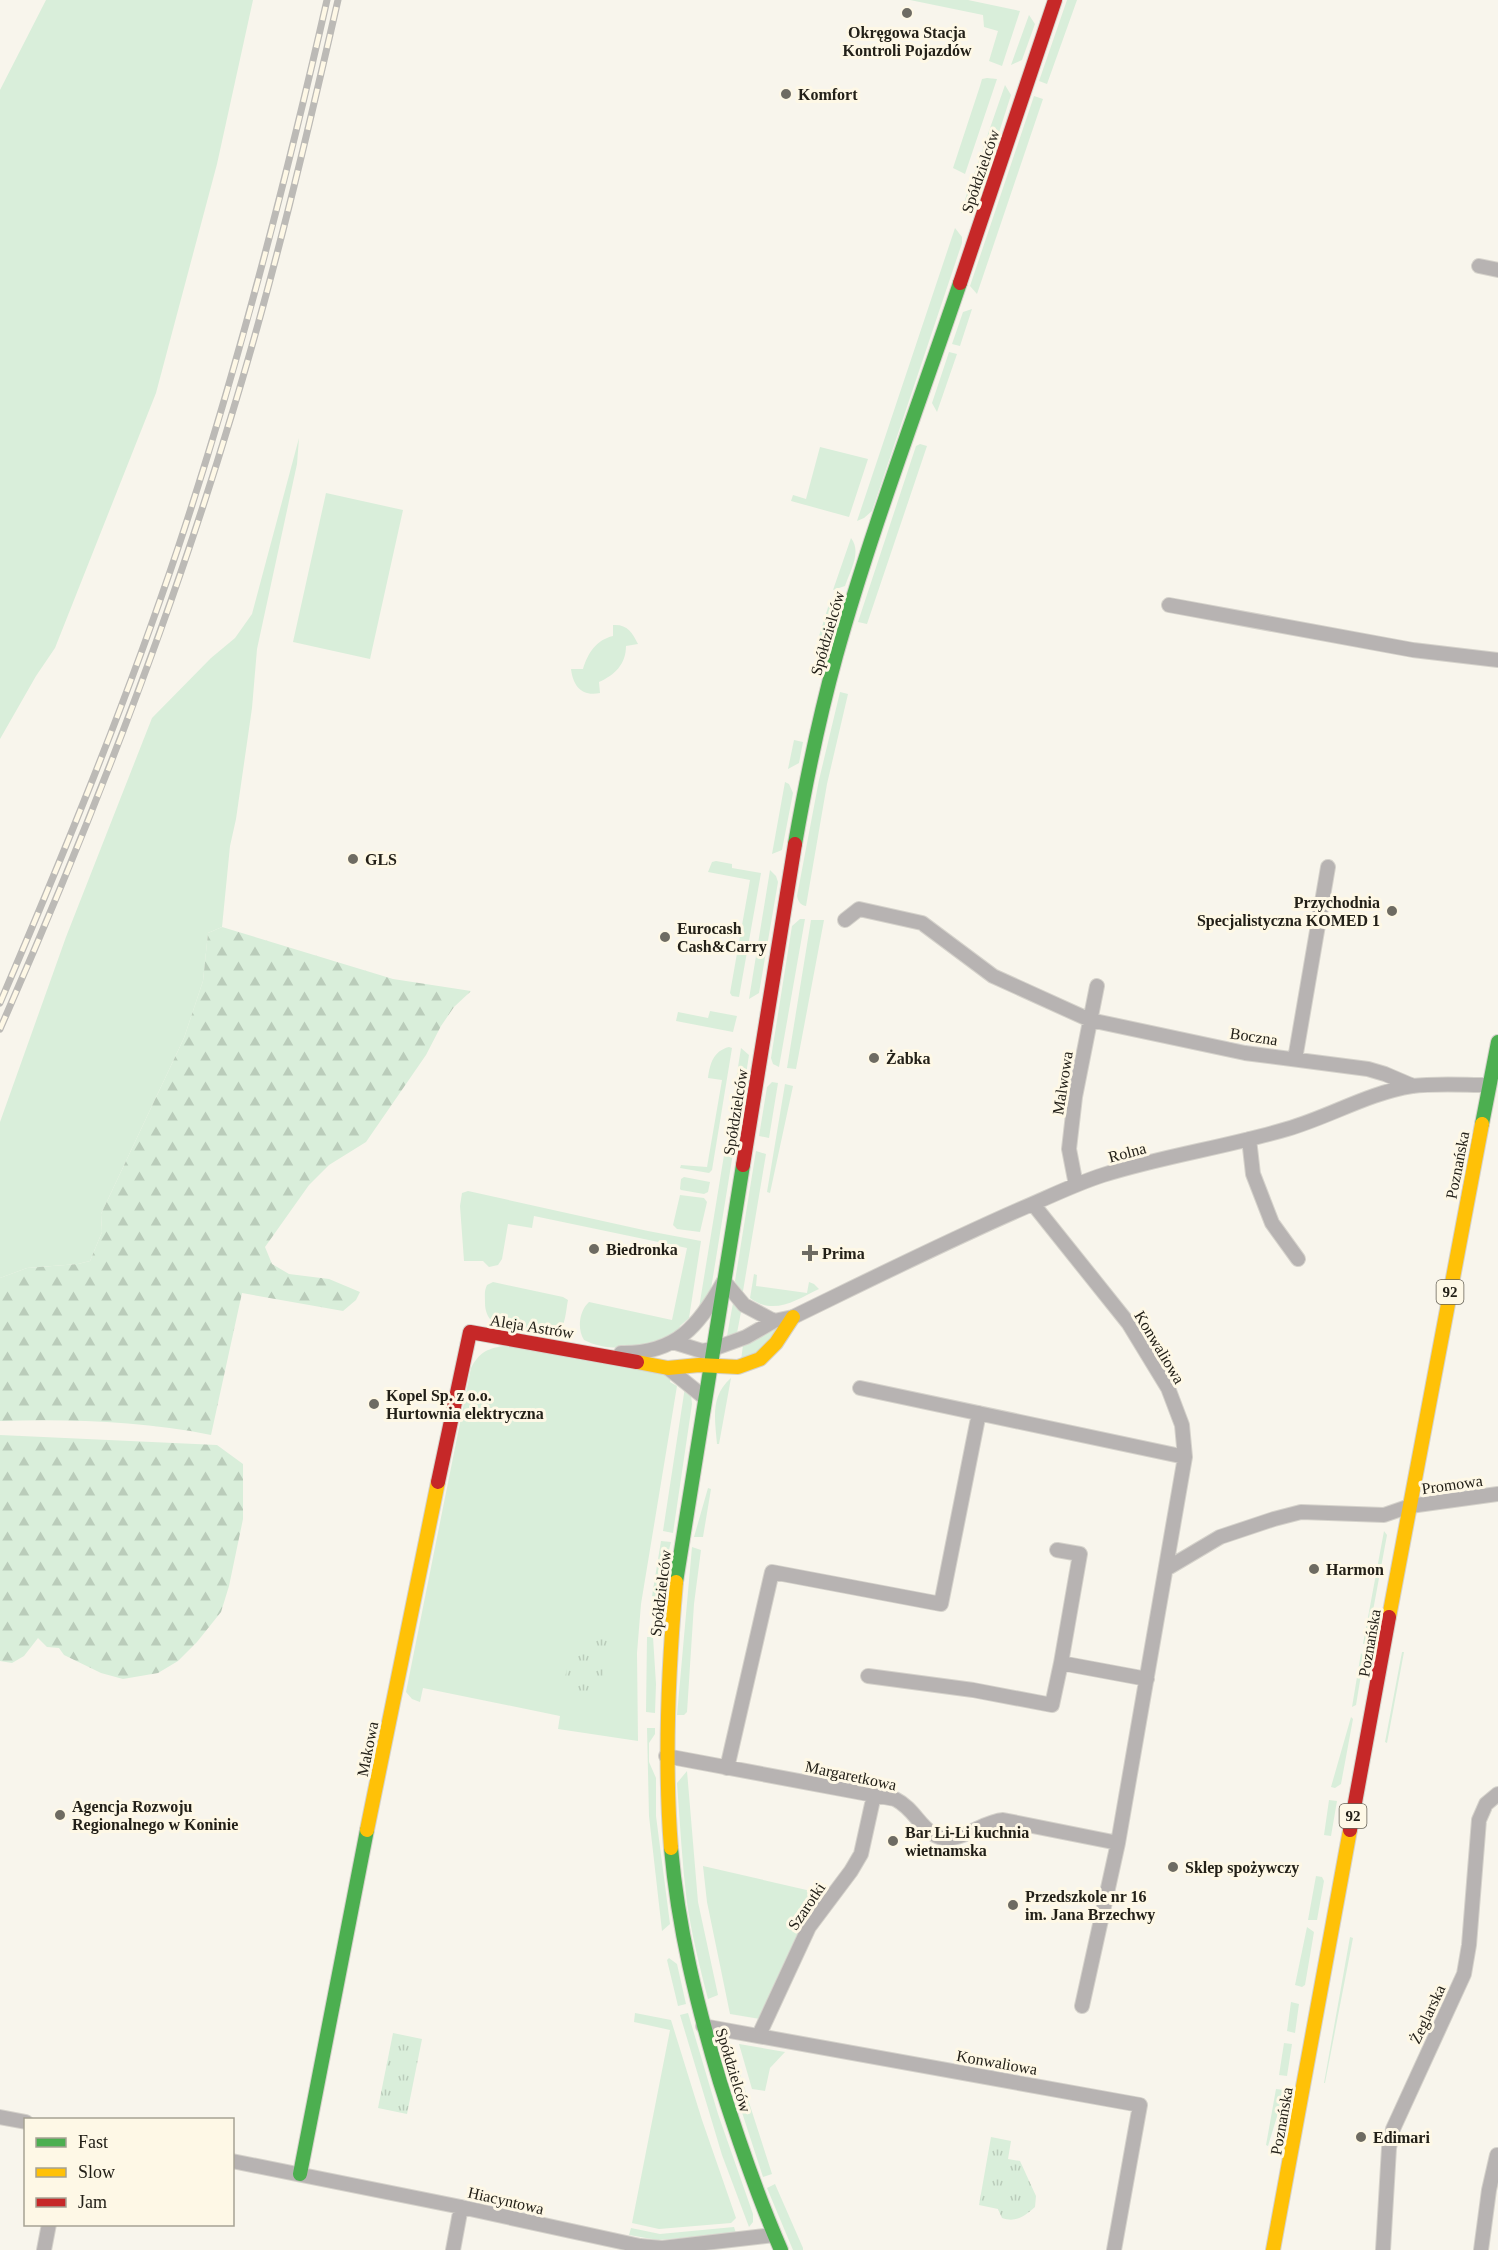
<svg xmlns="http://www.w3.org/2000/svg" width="1498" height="2250" font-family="'Times New Roman',serif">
	<defs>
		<pattern id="forest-firs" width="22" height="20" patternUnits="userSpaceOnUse" patternTransform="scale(1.5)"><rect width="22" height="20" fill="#d9eeda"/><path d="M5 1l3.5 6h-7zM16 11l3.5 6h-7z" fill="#baccba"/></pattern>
		<pattern id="park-tufts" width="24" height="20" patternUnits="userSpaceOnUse" patternTransform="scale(1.5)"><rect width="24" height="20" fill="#d9eeda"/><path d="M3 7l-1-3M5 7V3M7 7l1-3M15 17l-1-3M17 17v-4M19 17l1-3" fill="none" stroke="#baccba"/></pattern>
	</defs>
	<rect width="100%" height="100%" fill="#f8f5ec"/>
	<path fill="#d9eeda" d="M46,0h207l-36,164 -61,229 -101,255 -19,28 -36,63v-649z
		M910,0h58l52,11 -18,55 -13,-5 9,-30 -14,-4 -1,-12z
		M1067,0h10l-30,84 -8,-3z
		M1029,15l6,9 -13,36 -11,5z
		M987,78l10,1 -32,95 -12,-6 27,-82 2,-7z
		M1005,85l6,10 -24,75 -4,3 -10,4z
		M1034,96l9,3 -66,195 -7,-8z
		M968,190c6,7 8,11 5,20l-12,3z
		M955,228l7,9v6l-90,268 -8,7 -7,3z
		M972,309l-12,37 -8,-2 11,-32z
		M949,352l8,2 -20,58 -5,-9z
		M299,438l-2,26 -40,185 -5,59 -16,111 -6,27 -8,81 -14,6 -5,48 -19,57 -83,176 1,18 -12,29 -12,3 -51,4 -27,10v-156l66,-185 86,-219 59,-60 24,-20 17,-24z
		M920,444l7,2 -60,178 -9,-2 58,-176z
		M820,447l48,12 -19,58 -58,-16 2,-6 13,4z
		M326,493l77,17 -33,149 -77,-17z
		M851,538c11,14 -1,33 -6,48l-12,4z
		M830,601l7,9 -6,25 -12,1z
		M613,625c14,-1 19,7 25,19l-12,2c0,18 -11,29 -27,36l1,11c-18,4 -27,-7 -29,-24h12c5,-16 13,-29 30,-33z
		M840,692l8,2 -21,90 -21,122c-6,-1 -8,-5 -9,-10l22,-116z
		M794,740l9,2 -4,21 -11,6z
		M785,782l4,2 4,9 -11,57 -10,4z
		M716,861l16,3v4l29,5 -22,124 -7,-1 -2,-3 20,-113 -42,-8 4,-10z
		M770,870l6,6 2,6 -19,111 -10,6z
		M800,919h5l-26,148 -6,-3 -2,-6 21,-132z
		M811,920h13l-28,149 -9,-1z
		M710,1011l27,5 -4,16 -57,-11 2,-9 30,6z
		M729,1047l3,1 -20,122 -3,3 -29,-5 1,-3 26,2 15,-87 -14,-2c2,-14 5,-27 21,-31z
		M741,1048l8,7 -12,78 -9,-2z
		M772,1082l6,1 -9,55 -10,-2 8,-49z
		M785,1084l8,2 -23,107 -3,-1z
		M728,1147h6l-23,142 -13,25 27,-165z
		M756,1151l10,3 -24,143 -7,-16z
		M684,1177l26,5 -2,10 -4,2 -23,-4 -1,-1 1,-10z
		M468,1191l180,40 53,10 -12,77 -9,8 -1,4c-27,16 -66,25 -95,10 -7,-11 -5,-29 5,-38l83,18 15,-72 -153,-32 -2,12 -24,-4 -6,35 -4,6 -9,2 -6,-6h-19l-4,-55 2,-13z
		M680,1195l24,3 3,4 -7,30 -23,-3 -4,-4z
		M754,1274l3,1 -1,11 51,7 2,-11 5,2 5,5c-23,11 -45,27 -69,9z
		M493,1282l70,15 5,3c-3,15 -2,34 -20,37 -23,-4 -63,-3 -63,-34 0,-7 -1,-12 2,-18z
		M733,1303l8,9 -4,21 -10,3z
		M779,1326l-20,26 -18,8 2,-15 9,-3z
		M503,1346l155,26 13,5 -1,5 7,4 -36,218 -4,49 1,88 -80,-12 2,-13 -137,-28 -3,14 -8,-3 -6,-7 65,-324c8,-15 15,-19 32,-22z
		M731,1378l-12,66h-2c-2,-25 -7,-48 14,-66z
		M685,1387l6,8 1,9 -19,129 -10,-2z
		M708,1488l3,1 -8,48h-9z
		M1384,1531l3,4 -20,108 -4,1z
		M661,1541l10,1 -14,55 -5,-1z
		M692,1547l9,3 -7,54 -7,108 -3,3h-7z
		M647,1637h6l3,47 -1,29 -9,-1z
		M1402,1652h2l-17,91 -2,-1z
		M1361,1653l3,4 -8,48 -4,2z
		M1351,1717l2,2 -12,65 -6,4 -4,-1z
		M647,1728h8v6l-6,9v19l7,16v38l14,108 -8,7 -13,-115z
		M687,1771l11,131 20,93 -10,4c-8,-31 -16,-63 -21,-96 -5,-40 -7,-80 -10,-120z
		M1329,1800l8,1 -6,35 -7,-1z
		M703,1866l121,28 -50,91 -14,34 -30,-5 -23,-112z
		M1316,1876l6,1 2,4 -7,39h-9z
		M1307,1927l7,5 -9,53 -3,2 -7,-2z
		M1350,1937l3,1 -28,145h-1z
		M669,1958l8,6 9,40 -8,2 -11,-46z
		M1291,2002l8,2 -4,29 -8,-2z
		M635,2013l36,7 31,100 34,98 -5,5 -72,6 -27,-6 38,-193 -36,-8z
		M688,2013l30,101 35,100v8l-4,5 -27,-72 -42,-140z
		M728,2037l44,137 -9,3 -41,-126v-9z
		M1284,2043l8,1 -5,32 -8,-1z
		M739,2044l46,8 -15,16 -5,23 -13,-2z
		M1276,2089l9,1 -17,56 -2,-1z
		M775,2184l28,64v2h-10l-26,-62z
		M734,2227l2,6 -78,7 -29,-5 2,-7 29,6z"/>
	<path fill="url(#forest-firs)" d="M222,927l171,52 78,12 -17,16 -13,19 -15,29 -60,87 -37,23 -20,20 -44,62 7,17 17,10 40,5 31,13 -4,8 -13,11 -101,-18 -31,142c-69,-14 -141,-16 -211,-14v-143l27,-10 51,-4 12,-3 12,-29 -1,-18 83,-176 19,-57 5,-48z
		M0,1435l217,10 26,19v55l-14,67 -8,26 -24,30 -19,19 -20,12 -35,6 -22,-6 -37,-18 -5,-7 -12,-1 -9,-9 -14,18 -12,7 -12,-2z"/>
	<path fill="url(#park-tufts)" d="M574,1633l36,7 -11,60 -37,-7z
		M393,2033l29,6 -15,75 -29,-6z
		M991,2137l20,4 -3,18 12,2 16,35 -1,11c-10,9 -19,16 -33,11l-4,-9 -19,-4z"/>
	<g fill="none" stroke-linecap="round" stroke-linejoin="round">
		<g stroke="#d5d2cb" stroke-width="16">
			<path id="street" d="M1479,266l19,4
				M1169,605l244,45 85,10
				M845,920l14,-11 63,14 71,53 97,44 155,33 123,16 17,5 28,12
				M1295,1059l33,-192
				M1249,1139l4,35 19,49 26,36
				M1076,1185l-7,-36 6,-52 22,-111
				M1033,1204l96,120 39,64 14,37 3,32 -67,386 -36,163
				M673,1342l29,9 11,-2 33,-12 28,-16 19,-4c76,-37 152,-75 230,-109 26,-11 52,-24 80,-33 60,-19 124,-28 184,-46 42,-12 81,-36 125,-43 24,-3 52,-1 77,-1
				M621,1353c55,1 78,-27 103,-72l20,24 30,16
				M668,1368l37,30
				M860,1388l325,69
				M1057,1550l23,4 -19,109
				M1166,1569l54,-32 54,-18 27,-7 83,3 26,-9 88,-12
				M868,1676l105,14 79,15 9,-42 86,16
				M666,1756l229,43c18,9 23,25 38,35 22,15 48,-13 70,-14l115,23
				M727,1768l45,-196 169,32 38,-191
				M703,2026l437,79 -26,145
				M759,2035l50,-108 42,-56 10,-17 13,-59
				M0,2117l26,5
				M232,2161l229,46 179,39 22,2 112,-13
				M44,2250l5,-26
				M453,2250l8,-43
				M1383,2250l6,-102 4,-19 71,-155 5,-29 10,-125 7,-16 12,-10
				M1481,2250l8,-60 8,-35"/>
		</g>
		<g stroke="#d5d2cb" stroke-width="16">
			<path id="fast" d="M795,844c11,-63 24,-126 41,-188 35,-126 82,-249 124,-373
				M1482,1124l16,-82
				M676,1582l67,-417
				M671,1848c7,80 26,157 49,234 18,57 37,113 61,168
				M300,2174l67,-344"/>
		</g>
		<g stroke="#d5d2cb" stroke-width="16">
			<path id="slow" d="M637,1362l31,6 31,-3 39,2 22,-8 16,-16 17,-26
				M1389,1617l93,-493
				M367,1830l71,-348
				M671,1848c-7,-89 -3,-177 5,-266
				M1273,2250l77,-420"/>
		</g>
		<g stroke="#d5d2cb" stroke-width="16">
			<path id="jam" d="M960,283l95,-283
				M743,1165l52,-321
				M438,1482l32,-150 167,30
				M1350,1830l39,-213"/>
		</g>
		<use href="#street" stroke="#b7b3b2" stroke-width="14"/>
		<use href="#fast" stroke="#4caf50" stroke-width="14"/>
		<use href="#slow" stroke="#ffc107" stroke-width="14"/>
		<use href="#jam" stroke="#c62828" stroke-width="14"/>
		<g stroke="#bcbab6" stroke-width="7">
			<path id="rail" d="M0,1003c64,-150 126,-300 178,-455 60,-180 107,-363 149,-548
				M0,1029c88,-200 168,-402 231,-612 42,-137 75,-277 107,-417"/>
		</g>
		<use href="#rail" stroke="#fef8e6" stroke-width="4.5" stroke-dasharray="14" stroke-linecap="butt"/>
	</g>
	<g fill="#6e6b62" stroke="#fef8e6" stroke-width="2">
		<circle cx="907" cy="13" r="6"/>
		<circle cx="786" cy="94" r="6"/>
		<circle cx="353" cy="859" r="6"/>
		<circle cx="1392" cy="911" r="6"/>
		<circle cx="665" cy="937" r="6"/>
		<circle cx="874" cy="1058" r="6"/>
		<circle cx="594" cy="1249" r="6"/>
		<path d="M807 1244h6v6h6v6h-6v6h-6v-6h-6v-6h6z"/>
		<circle cx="374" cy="1404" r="6"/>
		<circle cx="1314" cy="1569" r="6"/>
		<circle cx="60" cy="1815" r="6"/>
		<circle cx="893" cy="1841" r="6"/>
		<circle cx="1173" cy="1867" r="6"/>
		<circle cx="1013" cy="1905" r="6"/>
		<circle cx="1361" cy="2137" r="6"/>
	</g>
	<g text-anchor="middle" stroke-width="6" stroke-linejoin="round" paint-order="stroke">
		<g fill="#fef8e6" stroke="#656156" stroke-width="1.5">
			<rect x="1436.5" y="1280" width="27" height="24" rx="4.5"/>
			<rect x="1339.5" y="1804" width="27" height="24" rx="4.5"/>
		</g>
		<g font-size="15" font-weight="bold" fill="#232018">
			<text x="1450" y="1297">92</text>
			<text x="1353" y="1821">92</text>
		</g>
		<g font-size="16" font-weight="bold" fill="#232018" stroke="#fef8e6" text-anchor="start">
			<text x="907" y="38" text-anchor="middle">Okręgowa Stacja<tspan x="907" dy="18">Kontroli Pojazdów</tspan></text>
			<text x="798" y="100">Komfort</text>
			<text x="365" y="865">GLS</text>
			<text x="1380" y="908" text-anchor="end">Przychodnia<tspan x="1380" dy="18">Specjalistyczna KOMED 1</tspan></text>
			<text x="677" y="934">Eurocash<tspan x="677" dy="18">Cash&amp;Carry</tspan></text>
			<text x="886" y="1064">Żabka</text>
			<text x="606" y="1255">Biedronka</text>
			<text x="822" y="1259">Prima</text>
			<text x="386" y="1401">Kopel Sp. z o.o.<tspan x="386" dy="18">Hurtownia elektryczna</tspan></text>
			<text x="1326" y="1575">Harmon</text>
			<text x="72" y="1812">Agencja Rozwoju<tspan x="72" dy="18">Regionalnego w Koninie</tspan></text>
			<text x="905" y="1838">Bar Li-Li kuchnia<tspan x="905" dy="18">wietnamska</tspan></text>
			<text x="1185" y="1873">Sklep spożywczy</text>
			<text x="1025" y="1902">Przedszkole nr 16<tspan x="1025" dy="18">im. Jana Brzechwy</tspan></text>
			<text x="1373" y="2143">Edimari</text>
		</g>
		<g font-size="16" fill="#232018" stroke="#fef8e6">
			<text transform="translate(980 171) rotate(-71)" y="6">Spółdzielców</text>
			<text transform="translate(827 633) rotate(-74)" y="6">Spółdzielców</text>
			<text transform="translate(1254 1036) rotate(9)" y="6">Boczna</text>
			<text transform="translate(1062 1083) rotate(-81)" y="6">Malwowa</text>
			<text transform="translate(735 1112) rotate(-81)" y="6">Spółdzielców</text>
			<text transform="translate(1127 1152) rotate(-15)" y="6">Rolna</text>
			<text transform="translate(1457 1165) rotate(-79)" y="6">Poznańska</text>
			<text transform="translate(532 1326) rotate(9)" y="6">Aleja Astrów</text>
			<text transform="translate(1160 1347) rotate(59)" y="6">Konwaliowa</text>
			<text transform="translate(1452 1484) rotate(-8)" y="6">Promowa</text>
			<text transform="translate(660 1593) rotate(-83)" y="6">Spółdzielców</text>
			<text transform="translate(1369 1643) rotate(-80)" y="6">Poznańska</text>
			<text transform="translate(367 1749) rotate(-79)" y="6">Makowa</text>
			<text transform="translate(851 1775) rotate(12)" y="6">Margaretkowa</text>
			<text transform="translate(806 1906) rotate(-56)" y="6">Szarotki</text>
			<text transform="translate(1427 2014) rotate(-65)" y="6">Żeglarska</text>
			<text transform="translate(997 2062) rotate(10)" y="6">Konwaliowa</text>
			<text transform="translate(734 2070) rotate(73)" y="6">Spółdzielców</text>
			<text transform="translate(1281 2121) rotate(-80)" y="6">Poznańska</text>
			<text transform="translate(506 2200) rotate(13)" y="6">Hiacyntowa</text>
		</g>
	</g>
	<rect x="24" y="2118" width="210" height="108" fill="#fef8e6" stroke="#a6a294" stroke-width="1.5"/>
	<rect x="36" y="2138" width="30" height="9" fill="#4caf50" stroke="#a6a294" stroke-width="1.5"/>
	<text x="78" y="2148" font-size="18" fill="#232018">Fast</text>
	<rect x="36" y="2168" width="30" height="9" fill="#ffc107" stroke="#a6a294" stroke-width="1.5"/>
	<text x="78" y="2178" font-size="18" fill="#232018">Slow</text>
	<rect x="36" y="2198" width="30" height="9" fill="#c62828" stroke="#a6a294" stroke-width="1.5"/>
	<text x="78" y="2208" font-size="18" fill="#232018">Jam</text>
</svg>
